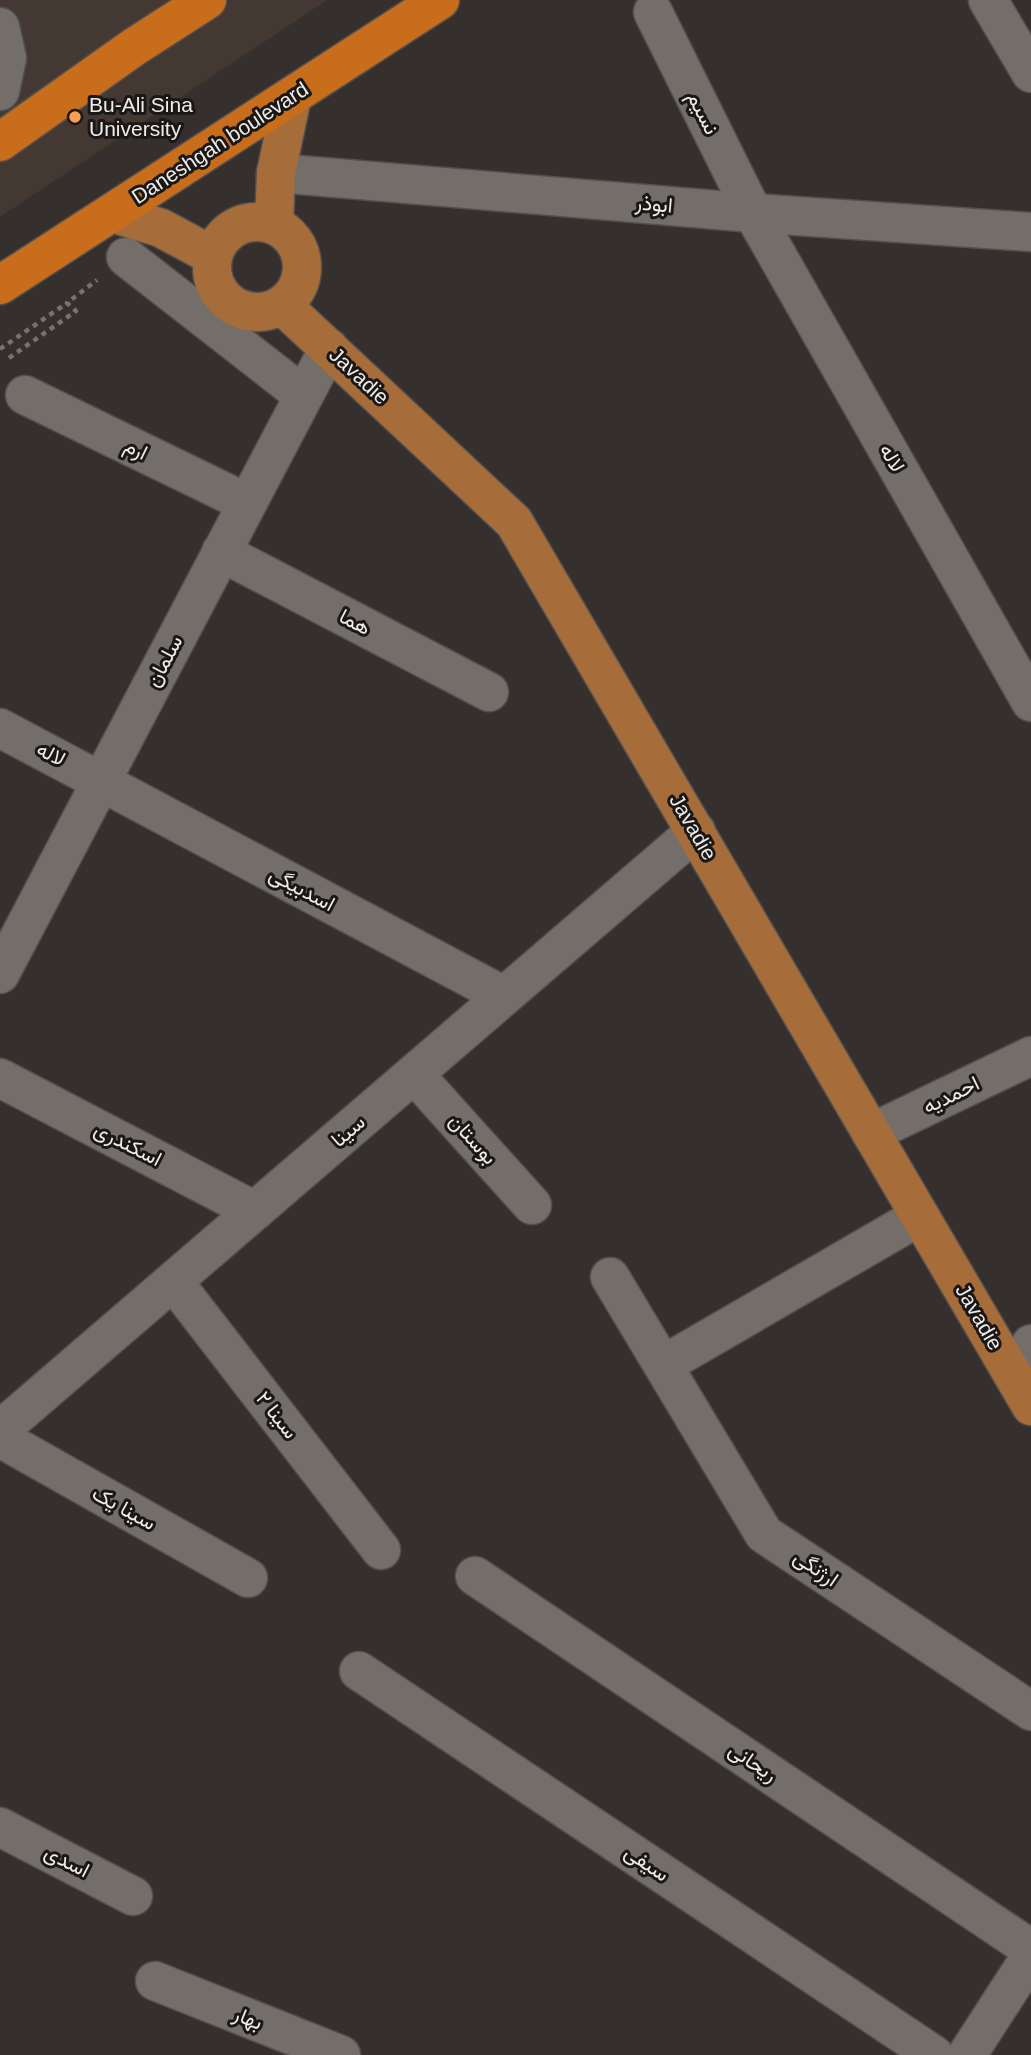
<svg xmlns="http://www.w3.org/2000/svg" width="1031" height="2055" font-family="Arial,Vazirmatn,sans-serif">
	<rect width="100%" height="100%" fill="#35302d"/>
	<path fill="#433932" d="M0,0h327l-327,217z"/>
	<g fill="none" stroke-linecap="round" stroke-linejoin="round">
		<g stroke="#534f4c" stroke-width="41">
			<path id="minor" d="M988,0l43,73
				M653,12l100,201 278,489
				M0,27l7,31 -7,33
				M276,173l477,40 278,19
				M126,257l177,138
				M25,395l222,108
				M221,552l268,140
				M0,728l504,268
				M0,974l329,-626
				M414,1074l118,131
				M0,1078l255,133
				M871,1133l160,-77
				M610,1277l154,257 267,177
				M173,1281l208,269
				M663,1365l257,-149
				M1013,1375l18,-31
				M0,1430l696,-599
				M0,1438l248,140
				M475,1576l556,373
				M359,1671l575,384
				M0,1827l133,69
				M155,1981l186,74
				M967,2055l64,-99"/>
		</g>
		<g stroke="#534f4c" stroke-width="41">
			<path id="major" d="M112,213l49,15 52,28
				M212 267a45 45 0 1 1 90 0a45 45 0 1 1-90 0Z
				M274,224l2,-51 16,-76
				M283,306l231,216 517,884"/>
		</g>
		<g stroke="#534f4c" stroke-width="41">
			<path id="highway" d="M0,142l134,-95 73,-47
				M0,285l440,-285"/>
		</g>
		<path stroke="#77726f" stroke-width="4.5" stroke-dasharray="5 5" stroke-linecap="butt" d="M0,349l67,-46
			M9,358l67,-47 -9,-8 30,-23"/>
		<use href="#minor" stroke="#746e6b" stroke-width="38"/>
		<use href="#major" stroke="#a66d3b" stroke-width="38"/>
		<use href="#highway" stroke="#c76d1b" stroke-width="38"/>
	</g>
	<circle fill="#fc9d54" stroke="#1a1817" stroke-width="2.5" cx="75" cy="117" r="7"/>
	<g text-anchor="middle" stroke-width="6" stroke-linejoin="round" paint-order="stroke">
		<g font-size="21" fill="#efebe9" stroke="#1a1817" text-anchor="start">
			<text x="89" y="112">Bu-Ali Sina<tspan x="89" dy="24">University</tspan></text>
		</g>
		<g font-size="21" fill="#efebe9" stroke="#1a1817">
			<text transform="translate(703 113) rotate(63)" y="7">نسیم</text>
			<text transform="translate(220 143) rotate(-33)" y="7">Daneshgah boulevard</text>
			<text transform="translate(654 204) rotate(5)" y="7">ابوذر</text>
			<text transform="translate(359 376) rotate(43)" y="7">Javadie</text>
			<text transform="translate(136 449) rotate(26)" y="7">ارم</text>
			<text transform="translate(892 458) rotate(60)" y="7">لاله</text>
			<text transform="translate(355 622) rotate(28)" y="7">هما</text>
			<text transform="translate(164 661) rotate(-62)" y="7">سلمان</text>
			<text transform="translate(51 754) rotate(28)" y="7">لاله</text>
			<text transform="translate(693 827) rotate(60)" y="7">Javadie</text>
			<text transform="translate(302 889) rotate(28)" y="7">اسدبیگی</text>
			<text transform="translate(951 1095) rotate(-26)" y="7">احمدیه</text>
			<text transform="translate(348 1131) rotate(-41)" y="7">سینا</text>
			<text transform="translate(473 1139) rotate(48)" y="7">بوستان</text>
			<text transform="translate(128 1144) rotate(27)" y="7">اسکندری</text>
			<text transform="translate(979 1317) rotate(60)" y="7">Javadie</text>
			<text transform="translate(277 1415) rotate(52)" y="7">سینا ۲</text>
			<text transform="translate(124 1508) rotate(29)" y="7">سینا یک</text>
			<text transform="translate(816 1568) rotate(34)" y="7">ارژنگی</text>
			<text transform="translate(753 1762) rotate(34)" y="7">ریحانی</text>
			<text transform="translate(67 1861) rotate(27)" y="7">اسدی</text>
			<text transform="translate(647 1863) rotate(34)" y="7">سیفی</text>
			<text transform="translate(248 2018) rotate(22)" y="7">بهار</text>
		</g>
	</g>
</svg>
